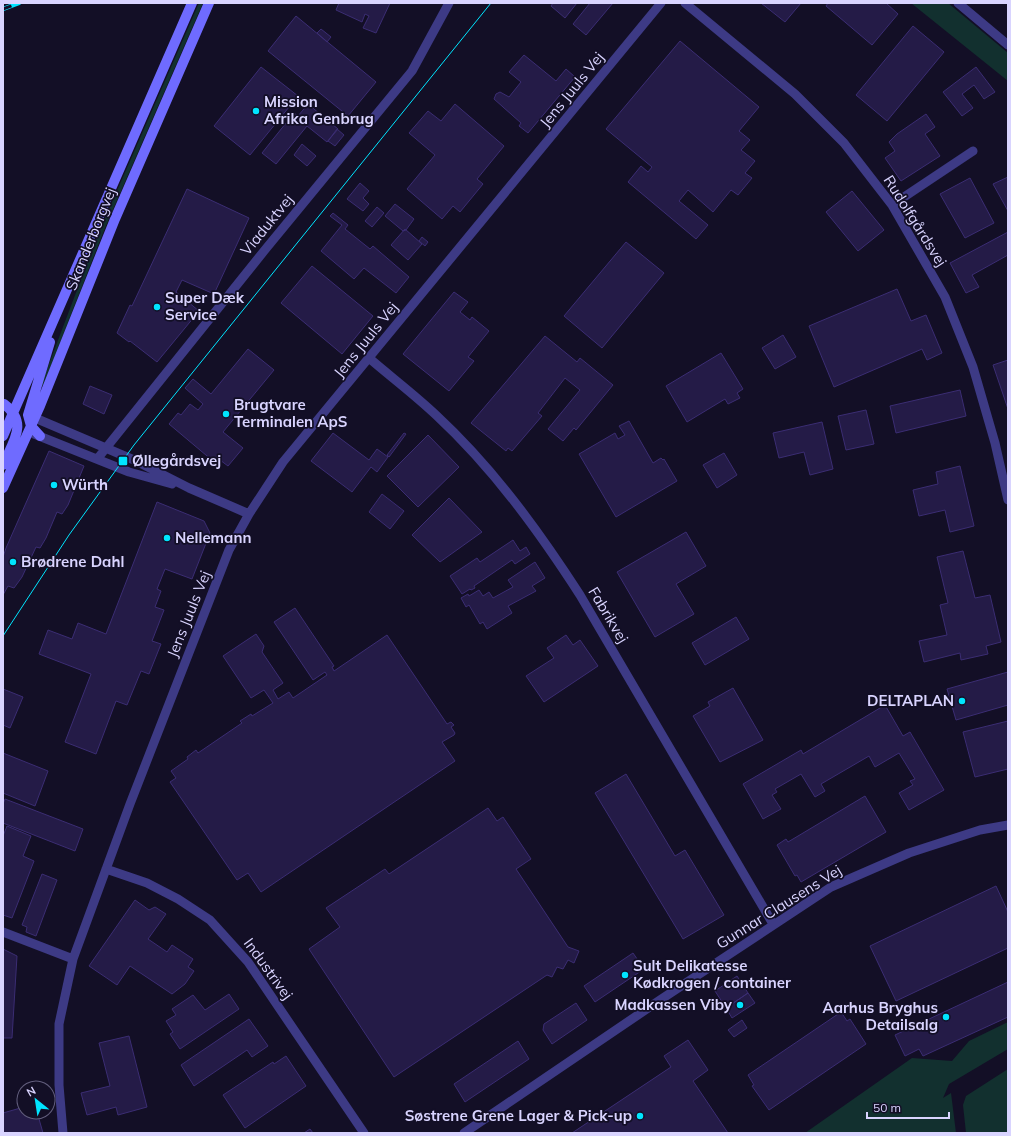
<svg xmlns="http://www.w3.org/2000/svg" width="1011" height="1136" font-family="Mulish,sans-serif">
	<rect width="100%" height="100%" fill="#130f26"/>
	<path fill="#12302f" d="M199,3h4l-98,225 -62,158 -2,-1 58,-153z
		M911,3h37l60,50v28z
		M1008,1022v27l-59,35 -6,14 8,-5 5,40h-151l107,-75 40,3 17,-20z
		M1008,1069v64h-42l-3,-28 3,-9z"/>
	<path fill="#241b47" stroke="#3b2d73" d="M339,3h51l-14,30 -13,-5 6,-12 -4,-2 -3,8 -26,-12z
		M553,3h24l-12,15 -14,-12z
		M590,3h23l-27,32 -13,-11z
		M761,3h40l-16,19z
		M828,3h58l12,11 -26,31 -46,-39z
		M296,16l80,66 -28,34 -80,-65z
		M913,26l31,26 -57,69 -31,-26z
		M321,29l10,8 -4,5 -10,-9z
		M680,41l79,66 -20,24 11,9 -9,10 14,11 -10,12 7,5 -14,17 -7,-5 -18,22 -25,-22 -9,11 29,24 -12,14 -68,-57 13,-16 7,6 4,-5 -46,-38z
		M524,55l32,26 10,-12 9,8 -47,56 -9,-7 2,-3 -27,-24 2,-5 4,-2 9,5 12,-15 -12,-10z
		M261,67l37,29 -48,59 -36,-29z
		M976,67l19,25 -11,7 -10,-14 -12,9 11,14 -11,8 -19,-24z
		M308,104l30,25 -11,13 -20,-16 -31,38 -14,-11 32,-40 4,3z
		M455,104l49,42 -27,33 6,5 -23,28 -7,-6 -11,13 -35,-30 28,-34 -26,-22 19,-22 13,10z
		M926,114l9,13 -10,7 15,22 -39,25 -16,-23 10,-7 -6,-9 8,-8z
		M337,129l7,6 -9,11 -7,-5z
		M302,144l14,12 -9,10 -13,-11z
		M1008,177v34l-15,-27z
		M970,178l24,45 -29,15 -25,-44z
		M360,183l9,8 -6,7 6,6 -6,7 -16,-12z
		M187,189l62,29 -35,76 -32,-14 -6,12 23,19 -42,51 -27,-21 -1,1 -12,-9 13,-28 2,1z
		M852,191l32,39 -26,21 -32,-39z
		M395,204l19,15 -8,11 -3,1 -18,-15z
		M377,207l7,6 -12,14 -7,-6z
		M333,213l15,12 -3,4 25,20 3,-3 36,31 -13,16 -32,-25 -10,11 -33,-28 21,-26 -12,-9z
		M405,229l17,15 -14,16 -17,-15z
		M1008,232v23l-36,20 7,12 -13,6 -16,-30z
		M422,237l6,5 -3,4 -6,-5z
		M626,242l38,31 -62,75 -38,-32z
		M312,266l61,50 -31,38 -61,-51z
		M897,289l14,32 15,-6 16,38 -15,7 -5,-11 -88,38 -25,-61z
		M454,292l14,10 -8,10 10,8 2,-3 17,14 -21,26 6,4 -25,30 -46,-37z
		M783,335l13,22 -21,12 -13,-21z
		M545,336l32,26 3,-4 33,27 -37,45 -2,-2 -11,13 -15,-12 32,-39 -15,-12 -27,35 4,3 -30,35 -4,-3 -2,3 -35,-28z
		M248,349l26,21 -51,62 20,16 -15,18 -12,-9 -3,4 -44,-37 9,-11 3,2 9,-11 8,6 5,-6 -18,-16 8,-9 18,15z
		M721,353l22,36 -6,4 3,5 -12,6 -3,-5 -38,23 -21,-36z
		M1008,360v49l-15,-44z
		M90,386l22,9 -8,19 -21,-10z
		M960,390l6,26 -70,17 -6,-27z
		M866,410l8,34 -28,6 -8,-34z
		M629,421l24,42 8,-5 2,2 1,-1 13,22 -61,36 -37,-63 36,-21 3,6 7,-4 -6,-9z
		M822,422l11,47 -23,6 -6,-23 -25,6 -6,-25z
		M333,433l36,27 8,-11 11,8 -11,15 -6,-5 -19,25 -41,-31z
		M404,433l2,1 -17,23 -2,-2z
		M428,435l31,32 -41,40 -31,-31z
		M49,451l35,15 -16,39 -6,9 -5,-2 -11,26 -6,10 -4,-1 -14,30 -8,11 -6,-2 -5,9v-38l3,-9z
		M724,453l13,22 -20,13 -14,-23z
		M960,466l14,60 -24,6 -5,-22 -26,6 -6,-26 25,-6 -2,-12z
		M382,494l22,17 -14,18 -21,-17z
		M449,498l33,34 -42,30 -28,-27z
		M157,502l47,19 6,12 -18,46 -27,-10 -8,20 4,2 -6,16 9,3 -12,31 9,3 -12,30 -8,-3 -14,34 -11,-4 -20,53 -31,-12 26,-68 -52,-20 9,-24 24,9 6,-16 28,11z
		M686,532l20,34 -30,18 18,30 -39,23 -38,-65z
		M513,540l7,11 6,-4 4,7 -15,10 -3,-4 -38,26 1,2 -4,2 -1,-1 -8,5 -12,-18 27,-18 3,4z
		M963,551l12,47 15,-3 11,47 -15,4 2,8 -27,6 -1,-7 -36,9 -5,-21 28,-6 -7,-30 8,-2 -11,-46z
		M535,562l10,16 -13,8 4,5 -28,15 4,7 -25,16 -4,-7 -3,2 -11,-19 -3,2 -5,-9 7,-4 1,2 10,-6 4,6 6,-4 4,6 20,-11 -5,-7z
		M295,608l39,58 -2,1 2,4 53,-36 60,89 4,-2 3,3 -3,2 4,6 -1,2 -12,7 13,19 -194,131 -13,-19 -11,7 -67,-98 6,-4 -5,-7 17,-12 -1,-2 9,-7 2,3 44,-30 -2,-2 11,-7 1,2 21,-13 -9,-13 -13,8 -28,-42 33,-22 8,12 -2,6 21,31 -10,7 5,9 11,-7 4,6 34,-23 -2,-3 -12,8 -39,-58z
		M736,617l13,22 -44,26 -13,-22z
		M566,635l7,10 7,-5 18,26 -54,36 -18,-26 28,-18 -7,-10z
		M1008,672v33l-52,15 -9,-31z
		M733,688l30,52 -43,22 -27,-46 17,-10 -2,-4z
		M3,689l20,8 -13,31 -7,-3z
		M885,705l18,31 7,-4 34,58 -35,20 -10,-17 14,-8 -3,-4 5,-2 -16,-26 -24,14 -6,-11 -48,28 4,7 -10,6 -14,-23 -26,15 2,3 -5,3 9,14 -18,10 -20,-35 58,-34 2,4z
		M1008,721v48l-33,8 -12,-45z
		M3,753l45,18 -13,35 -32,-13z
		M626,774l49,82 10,-6 39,65 -41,24 -88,-146z
		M865,796l21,36 -85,50 -4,-7 -2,1 -18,-31 9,-6 2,3z
		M5,799l78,30 -8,22 -72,-28v-19z
		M488,808l9,13 6,-4 28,42 -15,10 52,78 11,4 -5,12 -6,-3 -5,9 -6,-2 -5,10 -5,-2 -153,102 -85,-128 31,-22 -14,-19 59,-39 4,5z
		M7,826l24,10 -8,20 11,5 -22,57 -9,-3v-79z
		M42,874l15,6 -21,56 -10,-4 1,-5 -5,-2z
		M996,886l12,26v36l-112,53 -26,-55z
		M135,900l14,10 6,-3 11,7 -18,25 19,13 5,-7 21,14 -5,8 6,4 -9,13 -13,10 -42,-28 -13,19 -28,-19z
		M3,949l14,7 -5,82h-9z
		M633,953l11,16 -49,33 -11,-16z
		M737,976l11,17 -22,15 -11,-17z
		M1008,982v35l-85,39 -4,-7 -14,7 -10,-21z
		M748,993l7,10 -23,15 -6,-10z
		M229,994l10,15 -59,40 -10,-15 3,-2 -7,-11 10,-6 -4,-6 21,-14 12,15z
		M576,1003l11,17 -35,24 -9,-14 1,-6z
		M841,1012l6,9 3,-2 16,25 -97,66 -17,-24 2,-1 -6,-10z
		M249,1019l19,27 -16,11 -5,-7 -53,36 -13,-21z
		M742,1020l5,8 -13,9 -6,-7z
		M129,1036l18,71 -29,8 -2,-8 -29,8 -6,-22 29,-7 -11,-43z
		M688,1040l20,30 -15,11 35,52h-156l99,-66 -7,-11z
		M518,1041l11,18 -64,43 -11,-18z
		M286,1056l20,30 -61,42 -22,-33 50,-33 1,2z
		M24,1107v5h13l6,21h-40v-20z
		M310,1129l3,4h-9z"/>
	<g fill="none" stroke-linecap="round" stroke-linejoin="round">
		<path stroke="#3d3a85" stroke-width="9" d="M685,3l110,91 49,49 48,62 53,92 28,70 22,76 13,57
			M958,3l50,42
			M892,205l81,-54
			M369,358c22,19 46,37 67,57 57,53 102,115 144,180l193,329
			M35,418l99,42 55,28 60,26
			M34,434l95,38 43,12
			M98,458l166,-207 148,-180 37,-68
			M106,869l41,14 31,16 32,21 38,42 116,171
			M3,932l70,27
			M63,1133l-4,-48v-61l14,-65 57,-155 99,-254 20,-36 34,-52 378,-459
			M464,1133l196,-133 171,-113 78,-34 71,-23 28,-5"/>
		<path stroke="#6f6bff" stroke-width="10" d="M3,436l189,-433
			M40,436l-9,-10 -3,-11 22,-73
			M3,465c10,-24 26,-42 1,-61
			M3,488l37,-82 75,-187 94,-216"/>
		<path stroke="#00e5ff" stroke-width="1" d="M3,636l66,-101 65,-90 357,-442"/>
		<g stroke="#00e5ff" stroke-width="4.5">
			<path id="rail" d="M3,9l16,-6"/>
		</g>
		<use href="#rail" stroke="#130f26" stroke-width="3" stroke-dasharray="9" stroke-linecap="butt"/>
	</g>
	<g fill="#00e5ff" stroke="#130f26" stroke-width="1.5">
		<circle cx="256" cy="111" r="4"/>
		<circle cx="157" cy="307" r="4"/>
		<circle cx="226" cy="414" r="4"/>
		<rect x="118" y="456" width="10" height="10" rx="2"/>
		<circle cx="54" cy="485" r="4"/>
		<circle cx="167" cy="538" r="4"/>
		<circle cx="13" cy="562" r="4"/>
		<circle cx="962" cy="701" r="4"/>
		<circle cx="625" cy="975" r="4"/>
		<circle cx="740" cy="1005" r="4"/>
		<circle cx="946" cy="1017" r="4"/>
		<circle cx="640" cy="1116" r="4"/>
	</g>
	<g text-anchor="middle" stroke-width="3.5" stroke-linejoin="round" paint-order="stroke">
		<g font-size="15" fill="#d9d4ff" stroke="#130f26">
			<text transform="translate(572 90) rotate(-51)" y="5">Jens Juuls Vej</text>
			<text transform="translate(915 221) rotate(58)" y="5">Rudolfgårdsvej</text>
			<text transform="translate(267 225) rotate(-51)" y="5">Viaduktvej</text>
			<text transform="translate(91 239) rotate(-68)" y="5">Skanderborgvej</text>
			<text transform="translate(366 340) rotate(-51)" y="5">Jens Juuls Vej</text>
			<text transform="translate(189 614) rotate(-68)" y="5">Jens Juuls Vej</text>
			<text transform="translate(608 615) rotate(59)" y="5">Fabrikvej</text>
			<text transform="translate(779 907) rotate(-32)" y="5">Gunnar Clausens Vej</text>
			<text transform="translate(268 969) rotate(54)" y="5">Industrivej</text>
		</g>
		<g font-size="15" font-weight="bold" fill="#d9d4ff" stroke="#130f26" text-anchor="start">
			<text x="264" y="107">Mission<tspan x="264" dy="17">Afrika Genbrug</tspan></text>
			<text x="165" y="303">Super Dæk<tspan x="165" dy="17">Service</tspan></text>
			<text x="234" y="410">Brugtvare<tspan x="234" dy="17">Terminalen ApS</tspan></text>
			<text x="132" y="466">Øllegårdsvej</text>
			<text x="62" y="490">Würth</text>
			<text x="175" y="543">Nellemann</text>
			<text x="21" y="567">Brødrene Dahl</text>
			<text x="954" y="706" text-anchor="end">DELTAPLAN</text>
			<text x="633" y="971">Sult Delikatesse<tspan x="633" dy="17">Kødkrogen / container</tspan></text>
			<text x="732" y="1010" text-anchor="end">Madkassen Viby</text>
			<text x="938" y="1013" text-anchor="end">Aarhus Bryghus<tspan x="938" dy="17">Detailsalg</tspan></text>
			<text x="632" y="1121" text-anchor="end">Søstrene Grene Lager &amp; Pick-up</text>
		</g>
	</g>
	<rect width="1011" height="1136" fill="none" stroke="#d9d4ff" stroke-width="8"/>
	<g transform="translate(36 1100) rotate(330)"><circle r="19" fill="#130f26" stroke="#625e7d"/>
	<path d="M0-3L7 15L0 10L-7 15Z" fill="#00e5ff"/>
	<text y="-6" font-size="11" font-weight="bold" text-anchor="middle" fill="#d9d4ff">N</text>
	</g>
	<path d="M867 1112v6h82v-6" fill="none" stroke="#d9d4ff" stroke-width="2"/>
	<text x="873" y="1112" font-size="12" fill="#d9d4ff" stroke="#130f26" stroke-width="3" paint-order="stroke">50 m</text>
</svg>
